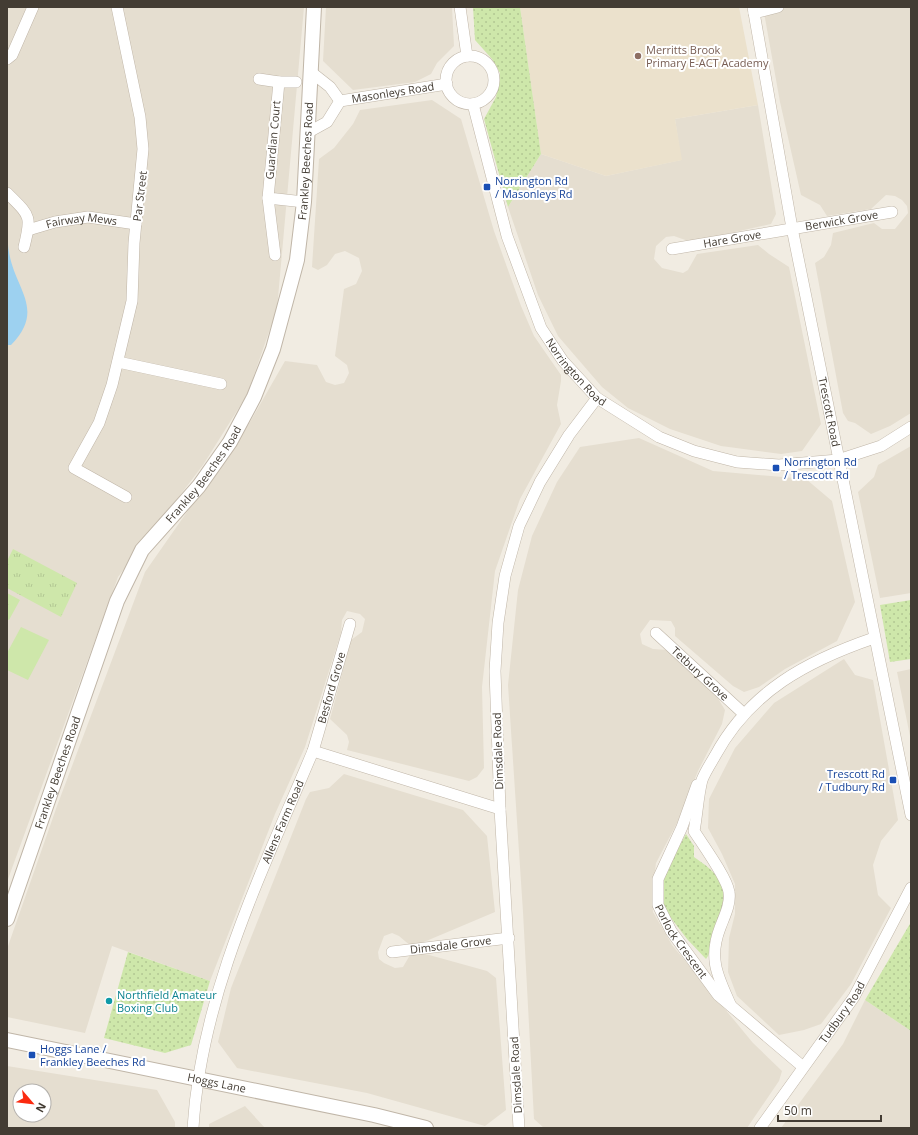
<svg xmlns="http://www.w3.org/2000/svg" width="918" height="1135" font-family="'Open Sans',sans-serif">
	<defs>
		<pattern id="grass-dots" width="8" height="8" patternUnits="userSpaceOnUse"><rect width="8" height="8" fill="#cee7aa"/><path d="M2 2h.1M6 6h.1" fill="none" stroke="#b2c793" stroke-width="1.8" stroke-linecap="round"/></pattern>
		<pattern id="park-tufts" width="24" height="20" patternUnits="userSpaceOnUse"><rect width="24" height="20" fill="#cee7aa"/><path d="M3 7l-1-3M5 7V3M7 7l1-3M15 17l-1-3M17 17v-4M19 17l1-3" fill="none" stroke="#b2c793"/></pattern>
	</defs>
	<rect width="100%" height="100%" fill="#f1ece2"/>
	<path fill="#e5ded0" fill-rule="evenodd" d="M7,7h297l-27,302 -30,86 -44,70 -85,112 -111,305z
		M326,7h126l2,39 -17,17 -6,11 -16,8 -62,8 -30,-29z
		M763,7h148v406l-21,13 -19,8 -16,-11 -7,-2 -5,-8 -28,-150 9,-6 7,-12 2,-12 41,-10 8,6h13l13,-16 -1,-7 -5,-6 -7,-4 -9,-1 -15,14 -44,7 -7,-11 -19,-10 -21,-93z
		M432,100l29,19 33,112 27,75 13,30 27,39v6l-4,24 4,19 -41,75 -25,72 -13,116 2,81 -7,9 -8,4 -122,-31 2,-8 -2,-7 -17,-16 21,-79 11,-8 3,-13 -5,-5 -13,-3 -5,9 -1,13 -36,114 -30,67 -65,167 -98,-35 -27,87 -78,-16v-68l50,-143 88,-234 105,-150 35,-61 32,4 9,17 9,3 9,-2 5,-10 -2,-8 -12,-9 9,-67 12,-5 6,-13 -3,-13 -14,-7 -10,3 -8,11 -9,5 -6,-3 7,-108 15,-11 19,-24 7,-14z
		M758,105l18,109 -5,10 -80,18 -17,-6 -8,1 -10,9 -2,13 8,9 21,5 5,-3 9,-16 61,-9 11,9 20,13 32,157 -19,27 -21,3 -60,-8 -51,-17 -42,-21 -26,-21 -44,-51 -20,-41 -30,-88 33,-53 65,22 75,-16 -6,-41z
		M639,438l74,33 93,8 26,22 23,101 -18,39 -52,28 -26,18 -15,5 -11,-6 -58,-50v-8l-4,-7 -21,-1 -10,14 2,10 11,5 14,1 49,45 9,15 -3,14 -24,47 -21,52 -21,40 -4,31 1,18 19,33 81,98 29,28 -3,10 -32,47h-203l-10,-9 -11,-207 -15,-227 10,-95 14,-54 25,-54 23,-35z
		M911,446v147l-31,5 -22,-106 16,-15 4,-12z
		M844,659l11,16 18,5 25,140 -17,21 -8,24 5,30 13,13 -40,76 -30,40 -17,6 -25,5 -42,-39 -9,-24 1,-34 6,-24v-30l-13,-30 -14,-26 1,-29 26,-51 39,-45z
		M911,669v72l-14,-69z
		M344,774l119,36 24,26 8,76 -83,35 -13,-11 -7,-3 -8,3 -6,16 1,7 5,4 11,5 8,-1 7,-12 12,-2 65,18 9,7 10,132 -21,16 -118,-33 -130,-25 -19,-26 13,-54 75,-189 4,-7 19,-4z
		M865,1000l46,31v97h-130l62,-84z
		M7,1066l150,24 18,32v6h-168zM20,1091h24v24h-24z
		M245,1106l20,22h-56v-4z"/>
	<path fill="#ebe1cc" d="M520,7h219l19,98 -83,14 7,41 -76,16 -65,-22z"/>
	<path fill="url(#grass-dots)" d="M473,7h47l21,147 -33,53 -24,-88 12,-22 4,-24 -8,-14 -17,-19z
		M911,600v59l-21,3 -10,-57z
		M686,834l8,12v11c10,7 24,16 28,29 6,18 -8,52 -14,70l-2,3 -19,-20 -25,-33v-28z
		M911,922v109l-46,-31z
		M128,952l82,29 -19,64 -26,8 -61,-15z"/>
	<path fill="url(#park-tufts)" d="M13,549l64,34 -16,34 -54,-29v-27z
		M7,593l13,7 -11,20 -2,-1z"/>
	<path fill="#cee7aa" d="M21,627l28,13 -21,40 -21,-10v-17z"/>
	<path fill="#9dd1f0" d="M7,221c1,10 0,21 2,31 6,38 37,57 2,93h-4z"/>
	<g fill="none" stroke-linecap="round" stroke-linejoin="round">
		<g stroke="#c0b6a8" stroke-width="12">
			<g id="minor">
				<path d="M117,7l23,110 3,32 -9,94 -2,58 -20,84 -13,38 -25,45 52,29"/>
				<path d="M460,7l7,49"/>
				<path id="s1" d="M753,7l39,221 119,587"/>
				<path d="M754,13l24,-6"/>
				<circle cx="470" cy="80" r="24"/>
				<path d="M7,59l5,-4 21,-48"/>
				<path d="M311,72l19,15 10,14"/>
				<path d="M259,79l20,3h17"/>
				<path d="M279,82l-11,116 36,4"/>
				<path id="s2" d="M473,104l34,132 34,92 22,33 34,37 62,39 35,14 43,11 42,3 59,-5 43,-14 30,-19"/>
				<path id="s3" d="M307,133l20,-11 13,-21 107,-17"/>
				<path d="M7,193c23,23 25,22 17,54"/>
				<path d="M268,198l7,57"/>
				<path id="s4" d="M28,230l27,-8 33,-5 48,7"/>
				<path id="s5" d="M672,249l220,-37"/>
				<path d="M118,362l103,22"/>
				<path id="s6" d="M656,633l88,81"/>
				<path id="s7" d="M313,751l37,-127"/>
				<path id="s8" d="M697,785l-15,42 -24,52v26l13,26 47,64 84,71"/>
				<path id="s9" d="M392,952l117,-14"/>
				<path d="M731,1006c-13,-29 -23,-47 -11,-78 4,-11 11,-24 9,-36 -2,-14 -26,-47 -35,-61 3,-15 4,-36 8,-51 3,-8 9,-17 13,-24 35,-65 92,-95 159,-118"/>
				<path id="s10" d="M193,1128c8,-133 69,-256 120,-377l187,58"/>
				<path d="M519,1128l-19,-319 -5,-138 3,-48 7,-47 14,-50 21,-44 29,-47 28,-37"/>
				<path id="s11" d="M760,1128l94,-131 57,-109"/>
			</g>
		</g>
		<g stroke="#c0b6a8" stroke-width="16">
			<g id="tertiary">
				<path id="s12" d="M7,919l110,-318 25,-51 57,-64 31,-44 24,-45 19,-48 24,-89 7,-58 10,-195"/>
				<path id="s13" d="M7,1040l367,75 52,13"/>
			</g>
		</g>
		<use href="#minor" stroke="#fff" stroke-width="11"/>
		<use href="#tertiary" stroke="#fff" stroke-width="14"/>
	</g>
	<circle fill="#8d6e63" stroke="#fff" stroke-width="1.5" cx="638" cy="56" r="4"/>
	<g fill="#1a4fb4" stroke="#fff" stroke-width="1.5">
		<rect x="483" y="183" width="8" height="8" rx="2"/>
		<rect x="772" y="464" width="8" height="8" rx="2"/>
		<rect x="889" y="776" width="8" height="8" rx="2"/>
		<rect x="28" y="1051" width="8" height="8" rx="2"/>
	</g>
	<circle fill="#0f9aa8" stroke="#fff" stroke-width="1.5" cx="109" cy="1001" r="4"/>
	<g text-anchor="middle" stroke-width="4" stroke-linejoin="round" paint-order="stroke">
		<g font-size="11" fill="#785e54" stroke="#fff" text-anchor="start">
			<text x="646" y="54">Merritts Brook<tspan x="646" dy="13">Primary E-ACT Academy</tspan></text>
		</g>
		<g font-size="11" fill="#433c33" stroke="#fff">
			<text dy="4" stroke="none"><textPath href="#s3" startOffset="101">Masonleys Road</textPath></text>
			<text transform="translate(273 140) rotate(-85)" y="4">Guardian Court</text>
			<text dy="4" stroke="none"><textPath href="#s12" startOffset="827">Frankley Beeches Road</textPath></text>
			<text transform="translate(140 196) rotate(-83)" y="4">Par Street</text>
			<text dy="4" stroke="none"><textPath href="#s5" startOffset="172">Berwick Grove</textPath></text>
			<text dy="4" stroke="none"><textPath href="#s4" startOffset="55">Fairway Mews</textPath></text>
			<text dy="4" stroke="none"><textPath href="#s5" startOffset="61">Hare Grove</textPath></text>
			<text dy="4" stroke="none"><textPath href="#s2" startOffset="291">Norrington Road</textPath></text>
			<text dy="4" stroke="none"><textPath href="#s1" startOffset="412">Trescott Road</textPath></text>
			<text dy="4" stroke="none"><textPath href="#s12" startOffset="491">Frankley Beeches Road</textPath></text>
			<text dy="4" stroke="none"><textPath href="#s6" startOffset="60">Tetbury Grove</textPath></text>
			<text dy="4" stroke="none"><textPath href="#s7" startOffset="66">Besford Grove</textPath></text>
			<text transform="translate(498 751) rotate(-92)" y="4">Dimsdale Road</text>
			<text dy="4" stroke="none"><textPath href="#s12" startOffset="155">Frankley Beeches Road</textPath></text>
			<text dy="4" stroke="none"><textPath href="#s10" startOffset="321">Allens Farm Road</textPath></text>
			<text dy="4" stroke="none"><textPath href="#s8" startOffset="171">Porlock Crescent</textPath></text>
			<text dy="4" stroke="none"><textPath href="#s9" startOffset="59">Dimsdale Grove</textPath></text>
			<text dy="4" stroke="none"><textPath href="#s11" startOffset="142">Tudbury Road</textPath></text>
			<text transform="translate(516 1075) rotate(-93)" y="4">Dimsdale Road</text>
			<text dy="4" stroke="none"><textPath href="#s13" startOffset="214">Hoggs Lane</textPath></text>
		</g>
		<g font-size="11" fill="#164399" stroke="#fff" text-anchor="start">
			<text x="495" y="185">Norrington Rd<tspan x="495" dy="13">/ Masonleys Rd</tspan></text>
			<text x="784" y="466">Norrington Rd<tspan x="784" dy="13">/ Trescott Rd</tspan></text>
			<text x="885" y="778" text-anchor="end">Trescott Rd<tspan x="885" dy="13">/ Tudbury Rd</tspan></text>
			<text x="40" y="1053">Hoggs Lane /<tspan x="40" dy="13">Frankley Beeches Rd</tspan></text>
		</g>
		<g font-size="11" fill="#0d838f" stroke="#fff" text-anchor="start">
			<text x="117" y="999">Northfield Amateur<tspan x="117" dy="13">Boxing Club</tspan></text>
		</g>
	</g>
	<rect width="918" height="1135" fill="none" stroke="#433c33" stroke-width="16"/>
	<g transform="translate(32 1103) rotate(118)"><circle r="19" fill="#ffffff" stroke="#b4b1ad"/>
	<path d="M0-3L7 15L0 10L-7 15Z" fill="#fb2a10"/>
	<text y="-6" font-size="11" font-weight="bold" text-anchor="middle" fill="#433c33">N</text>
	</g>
	<path d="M778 1115v6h103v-6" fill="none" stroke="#433c33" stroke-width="2"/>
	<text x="784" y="1115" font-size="12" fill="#433c33" stroke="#ffffff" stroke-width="3" paint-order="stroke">50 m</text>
</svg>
